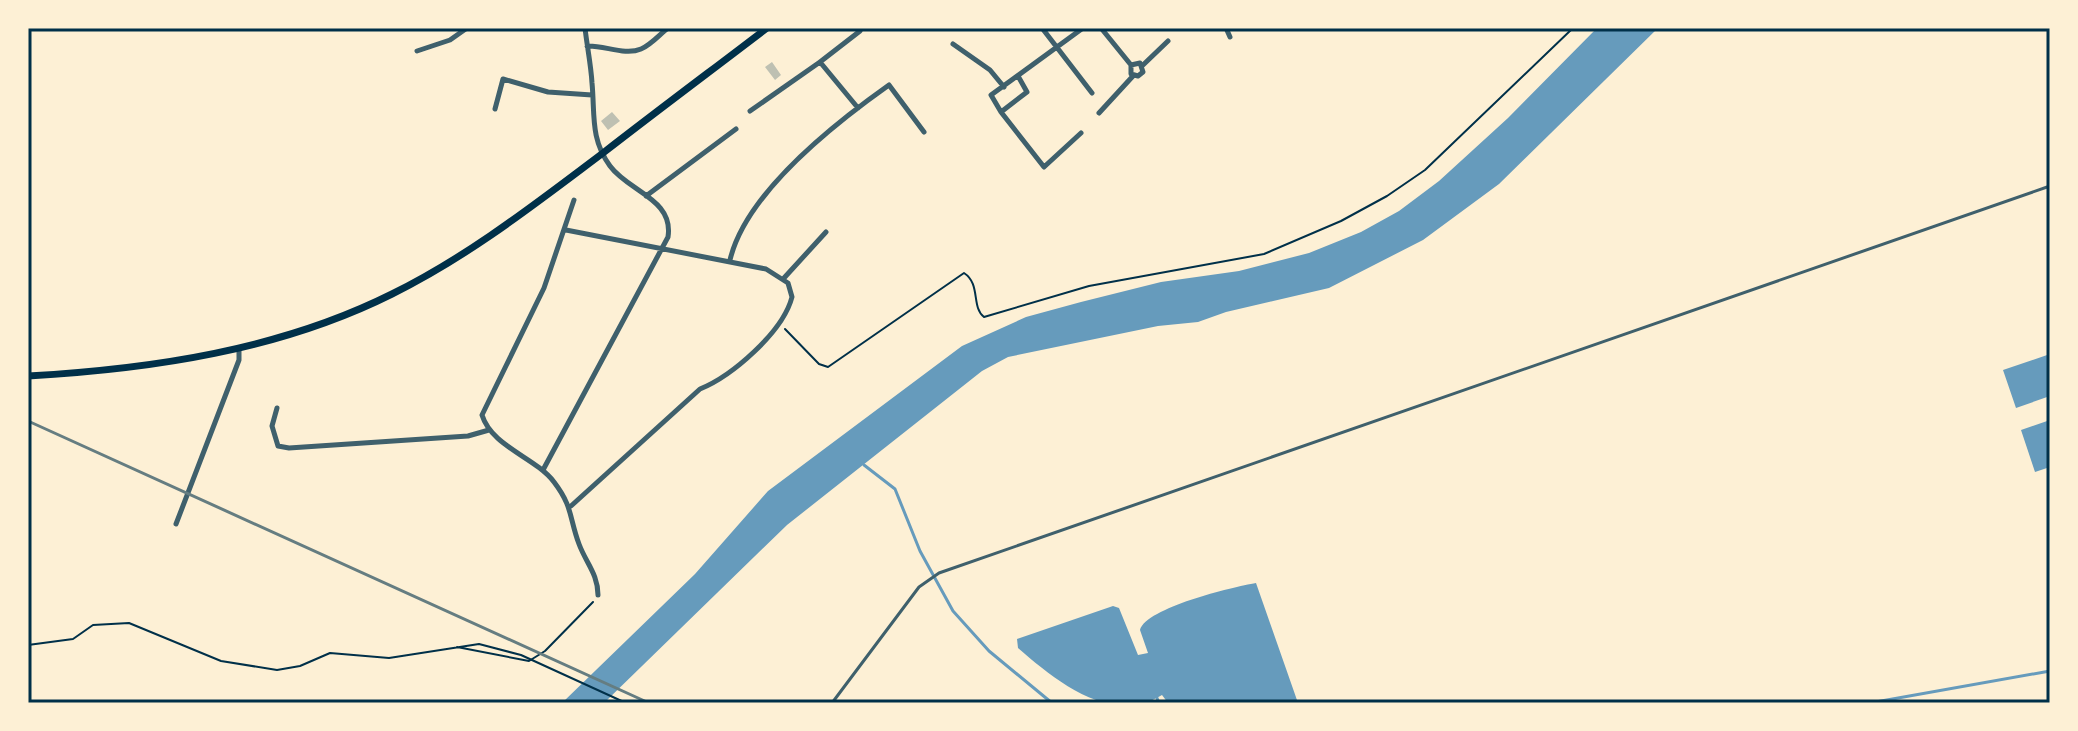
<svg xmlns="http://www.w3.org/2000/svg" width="2078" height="731" font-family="Rubik,sans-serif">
	<rect width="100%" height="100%" fill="#fdf0d5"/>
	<path fill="#669bbc" d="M1597,28h61l-159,156 -76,56 -94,48 -103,24 -28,10 -40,4 -150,31 -26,14 -195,154 -183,178h-42l133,-129 73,-83 194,-145 64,-29 55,-15 80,-20 78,-11 70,-18 52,-21 38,-21 40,-30 69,-63z
		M2050,354v42l-34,12 -13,-38z
		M2050,420v47l-15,5 -14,-42z
		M1256,583l42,120h-130l-6,-8c-51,31 -106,-14 -144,-47l-1,-9 96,-33 6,2 19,47 10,-2 -8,-23c6,-22 92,-43 116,-47z"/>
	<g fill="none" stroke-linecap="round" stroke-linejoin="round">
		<path stroke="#669bbc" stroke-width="3" d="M864,465l31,24 25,62 33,60 36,40 63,52
			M1157,698l2,5
			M1870,703l180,-32"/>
	</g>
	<path fill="#bec0b2" d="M772,62l9,13 -6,5 -10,-13z
		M612,112l8,9 -12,9 -7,-9z"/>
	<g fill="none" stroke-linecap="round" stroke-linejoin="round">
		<path stroke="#003049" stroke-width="2" d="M785,329l34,35 9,3 136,-94c17,11 7,34 20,44l105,-31 175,-32 77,-33 46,-25 38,-26 148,-142
			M28,645l45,-6 20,-14 36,-2 92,38 56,9 23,-4 30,-13 59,5 90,-14 42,11 105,48
			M457,647l72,14 16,-10 48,-49"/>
		<path stroke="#3f606c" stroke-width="3" d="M832,703l87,-116 20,-14 1111,-387"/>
		<path stroke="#3f606c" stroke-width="5" d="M1042,28l50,65
			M1101,28l30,37v9l7,2 5,-4 -3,-9 -9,2
			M1226,28l4,9
			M953,44l37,26 14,17
			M587,46c17,-1 38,10 54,3 10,-4 19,-15 27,-21
			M417,51l33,-11 17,-12
			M1143,65l25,-24
			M1018,76l9,16 -26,20 -10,-17 92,-67
			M858,108l-38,-46 40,-31
			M495,109l8,-30 45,13 44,3
			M750,111l70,-49
			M1001,112l43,55 37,-34
			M1099,113l34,-37
			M646,196l90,-67
			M574,200l-30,88 -62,127c10,32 53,42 72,67 19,25 15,35 25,62 7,19 19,30 19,51
			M566,230l200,39 22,14 4,14c-9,35 -60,79 -92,92l-129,117
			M730,260c16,-67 104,-136 159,-175l35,47
			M784,278l42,-46
			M277,408l-5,18 6,20 11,2 179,-12 21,-6
			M543,470l125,-233c6,-38 -39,-45 -58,-71 -20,-27 -15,-52 -18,-83 -1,-18 -5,-37 -7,-55
			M176,524l63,-164v-12"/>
		<path stroke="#003049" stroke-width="7" d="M28,376c124,-7 252,-26 364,-82 77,-38 143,-90 211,-141 54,-42 109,-83 164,-125"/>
		<path stroke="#657d81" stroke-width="3" d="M28,421l621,282"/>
	</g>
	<rect width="2078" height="731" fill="none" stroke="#fdf0d5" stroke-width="60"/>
	<rect x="30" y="30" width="2018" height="671" fill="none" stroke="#003049" stroke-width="3"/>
</svg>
